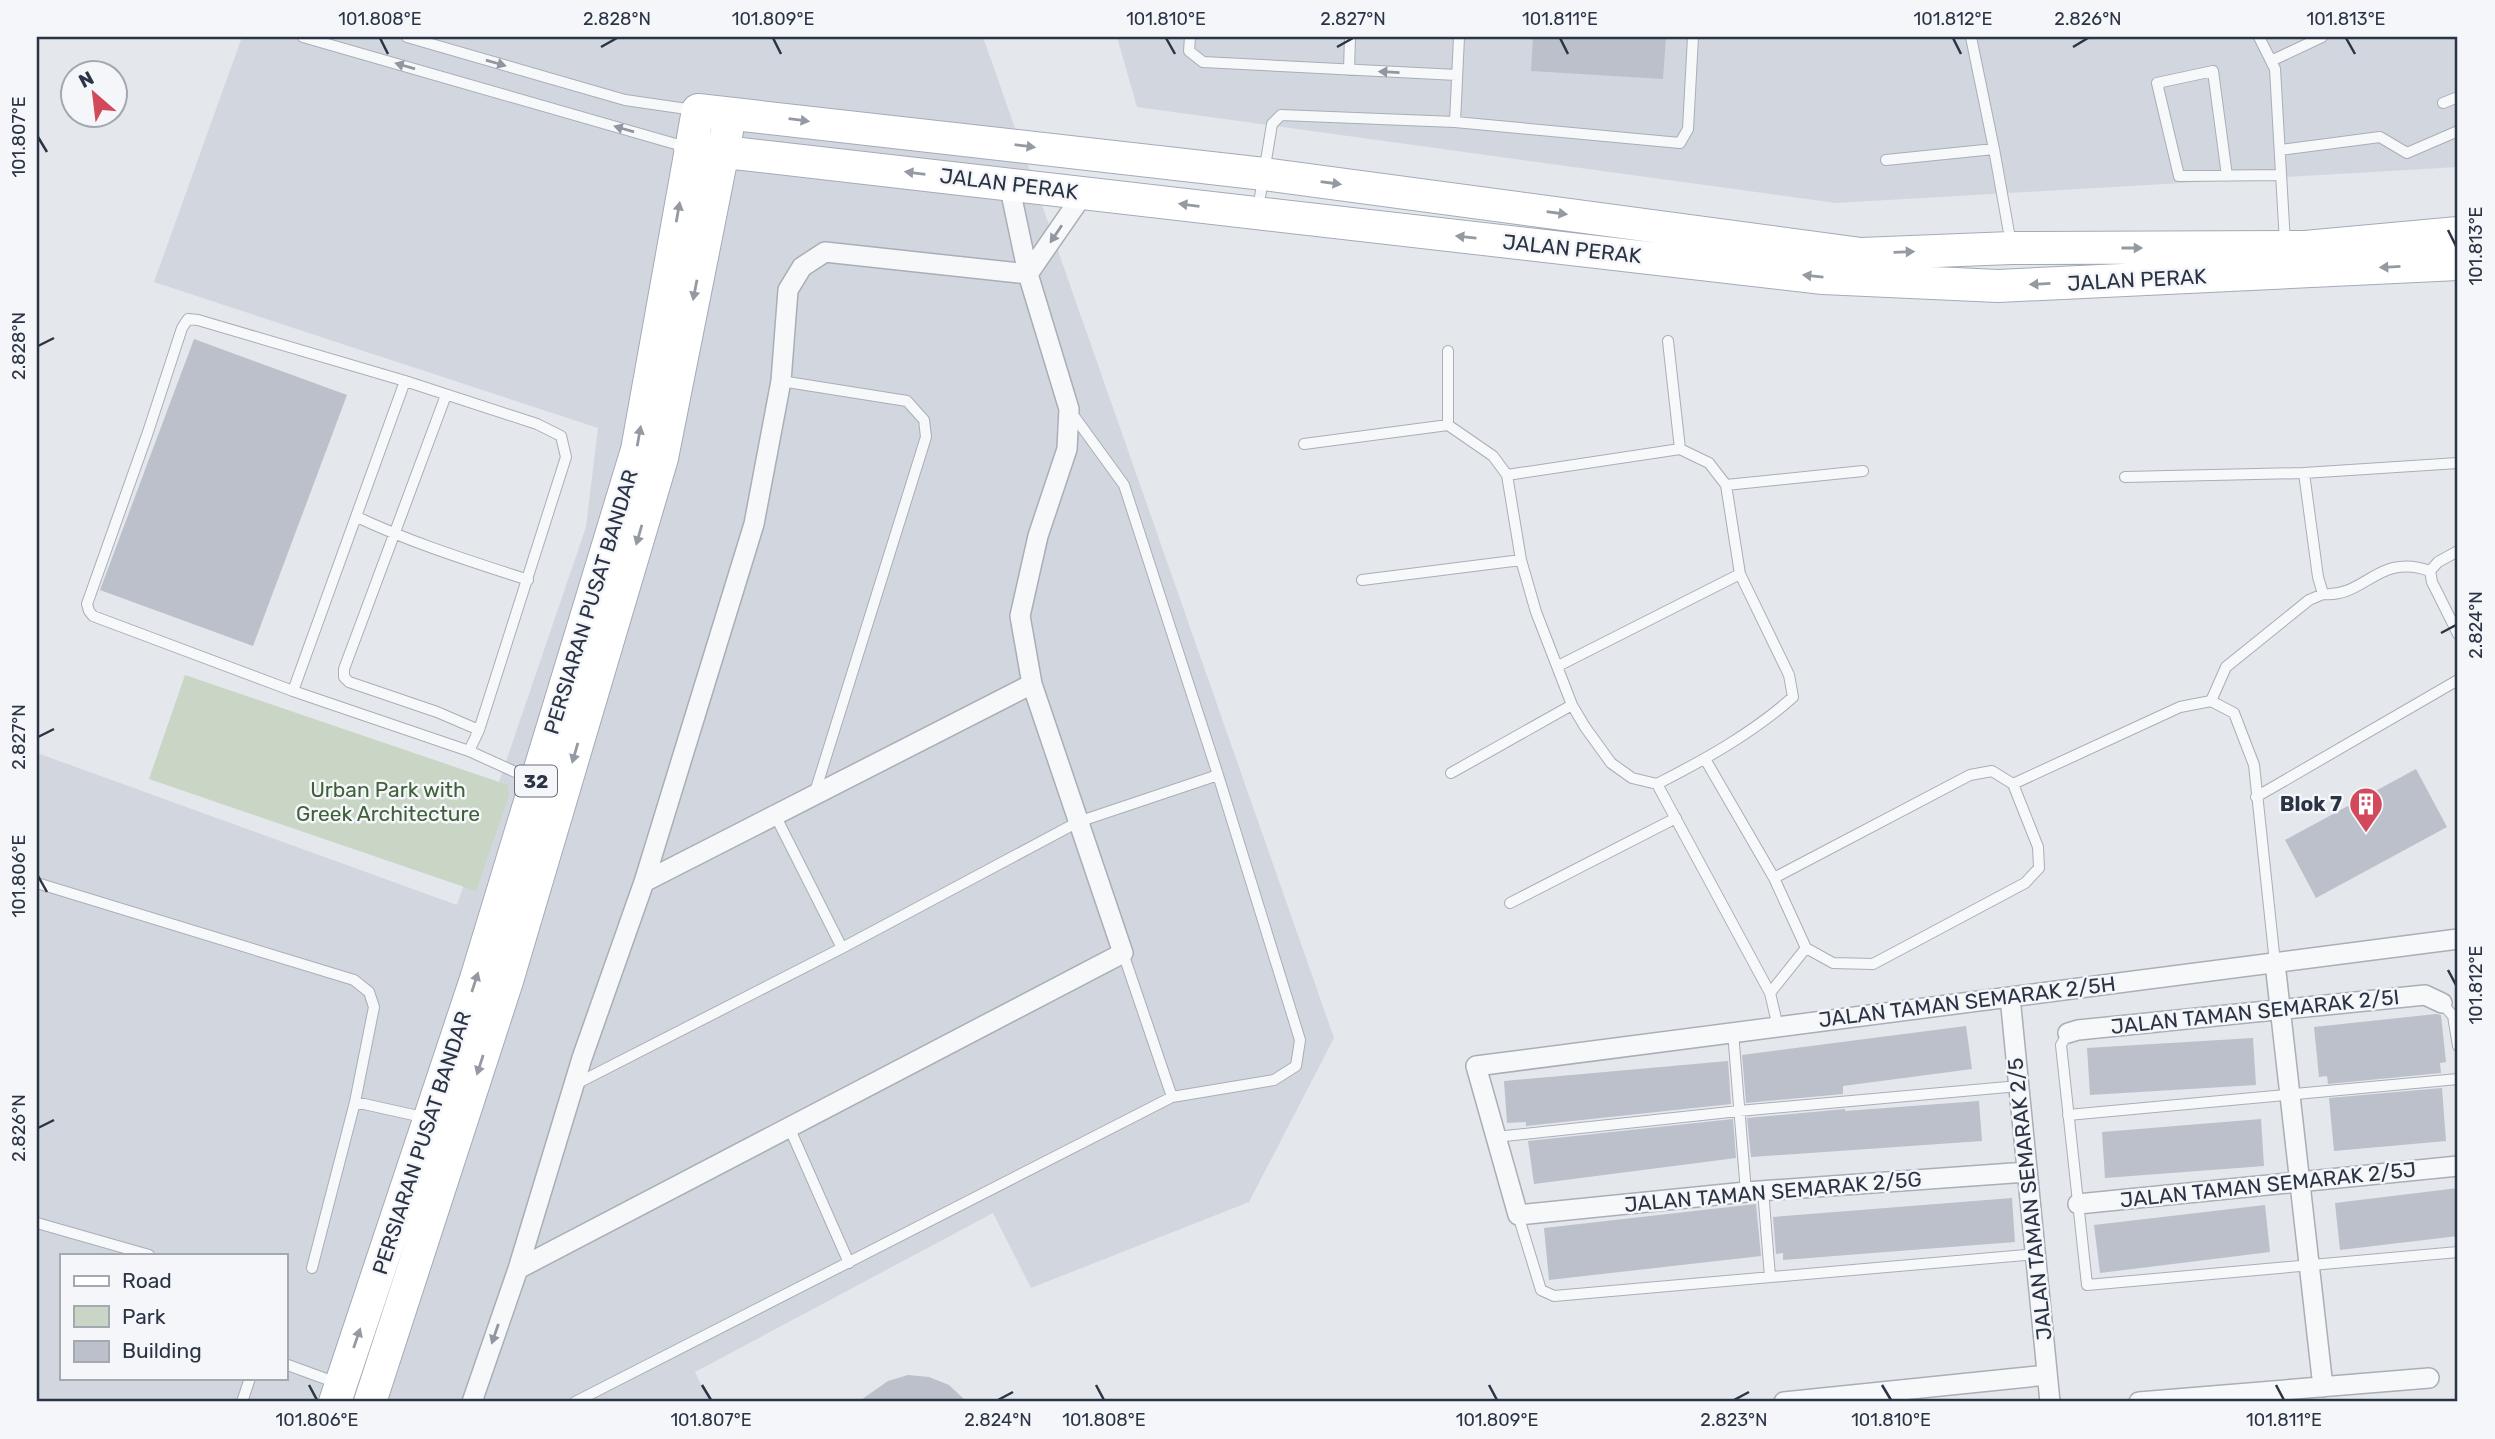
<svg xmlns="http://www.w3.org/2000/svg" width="2495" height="1439" font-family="Rubik,sans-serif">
	<rect width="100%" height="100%" fill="#e4e7ec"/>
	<path fill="#d2d6de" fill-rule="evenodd" d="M242,37h741l351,1001 -85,164 -218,86 -38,-75 -298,159 15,30h-673v-649l420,152 129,-378 12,-99 -444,-146zM61,1255h224v123h-224z
		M1117,37h1341v130l-622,36 -699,-96z"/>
	<path fill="#c9d6c5" d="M185,675l323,110 1,10 -33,96 -327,-112z"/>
	<path fill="#bbc0ca" d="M1533,37h133l-3,42 -132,-8z
		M194,339l153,56 -94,251 -153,-56z
		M2416,769l31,58 -131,71 -31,-58z
		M2436,1014l5,1 5,47 -6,1 1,10 -113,11 -1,-8 -8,1 -5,-50z
		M1966,1026l6,43 -129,17v8l-97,9 -4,-48z
		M2253,1038l3,47 -166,10 -3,-47z
		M1728,1061l3,43 -205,22v-4l-19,1 -3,-42z
		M2442,1088l4,53 -112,10 -5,-53z
		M1979,1101l3,40 -231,16 -4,-39 98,-9v2z
		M1733,1119l3,39 -202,26 -6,-43z
		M2261,1119l3,47 -159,12 -3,-46z
		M2458,1188v48l-118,14 -5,-47z
		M2012,1198l3,44 -232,18v-7l-7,1 -3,-37z
		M1756,1204l5,52 -212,24 -5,-52z
		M2265,1205l5,47 -170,21 -6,-48z
		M908,1375l21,2 20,8 18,17h-109l30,-21z"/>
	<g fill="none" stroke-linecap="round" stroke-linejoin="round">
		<g stroke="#a9aeb7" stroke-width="12">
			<path id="lane" d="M303,37l383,110
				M407,37l218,63 69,10
				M1190,37l-1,14 14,11 254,13
				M1971,37l23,112
				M2259,37l16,32 10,174
				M2271,61l51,-24
				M1349,70l1,-33
				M2443,103l15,-6
				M1455,122l225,21 8,-14 5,-92
				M2280,150l100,-13 27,16 51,-22
				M1886,160l108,-11 17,95
				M2227,176l-14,-105 -56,12 22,93 102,-1
				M1258,209l14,-85 9,-9 174,7 4,-85
				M405,381l-207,-61 -10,-1 -6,9 -34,104 -61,172 2,7 4,5 200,75 176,60 64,29
				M781,381l126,20 17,19 2,17 -111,355
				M446,395l-102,274v8l5,5 88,30 42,18
				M1071,412l53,73 94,290 82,265 -4,26 -22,14 -102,17
				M1448,425v-74
				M1304,444l144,-19 45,31 14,19 14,85
				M2304,473l14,104 5,17c42,4 55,-42 107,-23
				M1507,475l173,-26 -12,-108
				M2125,477l179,-4 154,-10
				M1726,485l137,-14
				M357,517c55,26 113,44 171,63
				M2430,571l2,11 26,52
				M2430,571l8,-9 20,-11
				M1362,580l159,-20 15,52 36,93 13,22 26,36 21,15 25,6c47,-24 96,-51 136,-87l-4,-22 -49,-101 -14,-89 -17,-22 -29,-14
				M1558,666l182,-92
				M293,691l112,-310 132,43 24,12 5,21 -87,273 -10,21
				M2211,701l15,-34 83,-67 14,-6
				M1705,759l69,119 196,-103 22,-4 21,13 167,-77 31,-6 23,12 20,52 21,198
				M1451,773l121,-68
				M1657,784l113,209 8,34
				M2256,797l202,-117
				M775,815l67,133
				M1774,878l32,70 27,15 40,1 152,-81 14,-15 -1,-21 -25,-63
				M37,883l317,97 15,12 5,15 -19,95 72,16
				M1510,903l166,-85
				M1770,993l36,-45
				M2442,1003l11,13 5,30
				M1733,1032l13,160
				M2068,1033l-7,12 26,240 371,-33
				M574,1085l268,-137 236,-126 140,-47
				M2068,1115l390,-36
				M789,1127l60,136
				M1496,1137l243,-26 280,-25
				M1763,1190l7,87
				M1518,1215l23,75 13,6 482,-42
				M37,1223l112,32
				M312,1268l43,-166
				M285,1364l52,19
				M242,1402l8,-24
				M575,1402l597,-305 -49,-144"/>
		</g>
		<g stroke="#a9aeb7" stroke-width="22">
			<path id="street" d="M1028,274l56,-81
				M644,882l388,-198
				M2275,963l48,424
				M2010,997l40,405
				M2068,1033l10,-3 347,-35 17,8
				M2027,1172l-281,20 -228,23 -42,-149 982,-127
				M2078,1204l380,-38
				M518,1269l605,-316 -91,-269 -12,-68 18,-80 29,-87 2,-40 -41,-135 -19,-90
				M472,1402l46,-133 64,-211 62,-176 110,-358 27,-143 7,-91 14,-23 23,-15 203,22
				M1784,1402l263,-27
				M2139,1402l290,-24"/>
		</g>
		<g stroke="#a3abb8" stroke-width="34">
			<path id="primary" d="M690,148l1133,130 175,8 460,-22
				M335,1402l141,-423 161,-529 61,-340 566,64 597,80 150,-6 294,-1 153,-14
				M370,1402l137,-421 155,-523 65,-327"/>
		</g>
		<use href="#lane" stroke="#f7f8fa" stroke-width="10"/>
		<use href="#street" stroke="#f7f8fa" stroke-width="19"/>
		<use href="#primary" stroke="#fff" stroke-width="32"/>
	</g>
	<defs><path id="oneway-solid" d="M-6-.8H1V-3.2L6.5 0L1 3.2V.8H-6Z" transform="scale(1.75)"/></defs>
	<g fill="#9196a0">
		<use href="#oneway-solid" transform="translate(496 63) rotate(16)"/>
		<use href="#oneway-solid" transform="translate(405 66) rotate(-164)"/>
		<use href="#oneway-solid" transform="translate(1389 72) rotate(-177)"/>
		<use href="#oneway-solid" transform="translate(624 129) rotate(-164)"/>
		<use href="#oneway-solid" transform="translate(1056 234) rotate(124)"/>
		<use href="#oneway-solid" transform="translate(495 1334) rotate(109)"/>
	</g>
	<g fill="#959aa2">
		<use href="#oneway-solid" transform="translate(799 120) rotate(7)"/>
		<use href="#oneway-solid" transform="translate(1025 146) rotate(7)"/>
		<use href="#oneway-solid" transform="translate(915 173) rotate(-173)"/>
		<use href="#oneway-solid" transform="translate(1331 183) rotate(8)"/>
		<use href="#oneway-solid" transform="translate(1189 205) rotate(-173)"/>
		<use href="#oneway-solid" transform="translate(678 212) rotate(-80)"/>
		<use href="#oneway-solid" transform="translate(1557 213) rotate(8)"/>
		<use href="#oneway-solid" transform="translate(1466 237) rotate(-174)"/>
		<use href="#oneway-solid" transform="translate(2132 248)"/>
		<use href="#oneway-solid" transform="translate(1904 252) rotate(-2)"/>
		<use href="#oneway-solid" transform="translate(2390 267) rotate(177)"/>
		<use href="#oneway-solid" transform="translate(1813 276) rotate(-174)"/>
		<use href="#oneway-solid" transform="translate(2040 284) rotate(177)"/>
		<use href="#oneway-solid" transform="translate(695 290) rotate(101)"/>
		<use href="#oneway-solid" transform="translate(639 436) rotate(-80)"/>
		<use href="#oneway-solid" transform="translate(639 535) rotate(106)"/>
		<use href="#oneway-solid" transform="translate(575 753) rotate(106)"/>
		<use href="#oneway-solid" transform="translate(475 982) rotate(-72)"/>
		<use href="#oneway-solid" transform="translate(480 1065) rotate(108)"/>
		<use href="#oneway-solid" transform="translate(357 1338) rotate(-71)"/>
	</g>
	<path fill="none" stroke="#2b3445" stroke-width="2.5" d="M380,38l8,16M773,38l8,16M1166,38l9,16M1560,38l8,16M1953,38l8,16M2346,38l9,16M601,47l16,-9M1337,47l16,-9M2073,47l15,-9M38,137l9,15M2448,230l8,16M38,346l16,-8M2441,633l15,-8M38,737l16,-8M38,876l9,16M2448,970l8,15M38,1128l16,-8M309,1385l8,15M702,1385l9,15M1096,1385l8,15M1489,1385l8,15M1882,1385l9,15M2276,1385l8,15M998,1400l15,-8M1734,1400l15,-8"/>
	<defs>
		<g id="building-pin" transform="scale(1.75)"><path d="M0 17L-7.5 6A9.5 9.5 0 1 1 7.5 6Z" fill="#d1495b" stroke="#f4f6f9"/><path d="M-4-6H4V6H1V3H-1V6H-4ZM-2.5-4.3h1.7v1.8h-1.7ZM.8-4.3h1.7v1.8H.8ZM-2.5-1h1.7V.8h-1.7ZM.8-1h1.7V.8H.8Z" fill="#fff"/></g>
	</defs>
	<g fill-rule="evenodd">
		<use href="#building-pin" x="2366" y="804"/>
	</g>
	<g text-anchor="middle" stroke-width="5" stroke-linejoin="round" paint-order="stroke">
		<rect fill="#f4f6f9" stroke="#676e7b" stroke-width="2" x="515" y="765.5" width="42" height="31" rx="5"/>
		<g font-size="19" font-weight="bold" fill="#2b3445">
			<text x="536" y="788">32</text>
		</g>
		<g font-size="21" fill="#2b3445" stroke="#f4f6f9">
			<text transform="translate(1009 184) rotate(7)" y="7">JALAN PERAK</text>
			<text transform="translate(1572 249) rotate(6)" y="7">JALAN PERAK</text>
			<text transform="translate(2137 280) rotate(-3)" y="7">JALAN PERAK</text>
			<text transform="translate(591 602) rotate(-73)" y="7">PERSIARAN PUSAT BANDAR</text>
			<text transform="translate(1967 1002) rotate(-7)" y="7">JALAN TAMAN SEMARAK 2/5H</text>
			<text transform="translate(2255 1012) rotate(-6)" y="7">JALAN TAMAN SEMARAK 2/5I</text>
			<text transform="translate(422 1143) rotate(-72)" y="7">PERSIARAN PUSAT BANDAR</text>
			<text transform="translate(2268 1185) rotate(-6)" y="7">JALAN TAMAN SEMARAK 2/5J</text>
			<text transform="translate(1773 1192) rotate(-5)" y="7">JALAN TAMAN SEMARAK 2/5G</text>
			<text transform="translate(2030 1199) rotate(-96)" y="7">JALAN TAMAN SEMARAK 2/5</text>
		</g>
		<g font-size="21" fill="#3f6138" stroke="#f4f6f9">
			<text x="388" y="797">Urban Park with<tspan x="388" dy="24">Greek Architecture</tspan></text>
		</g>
		<g font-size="21" font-weight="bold" fill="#2b3445" stroke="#f4f6f9" text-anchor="end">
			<text x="2342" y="811">Blok 7</text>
		</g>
	</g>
	<rect width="2495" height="1439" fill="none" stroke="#f4f6f9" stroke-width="77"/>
	<rect x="60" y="1254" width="228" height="126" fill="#f4f6f9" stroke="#a4a8b1" stroke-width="2"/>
	<rect x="74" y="1276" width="35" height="10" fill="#ffffff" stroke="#a4a8b1" stroke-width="2"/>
	<text x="122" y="1288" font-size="21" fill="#2b3445">Road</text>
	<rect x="74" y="1306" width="35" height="21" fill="#c9d6c5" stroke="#a4a8b1" stroke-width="2"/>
	<text x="122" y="1324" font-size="21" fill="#2b3445">Park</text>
	<rect x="74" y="1341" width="35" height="21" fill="#bbc0ca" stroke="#a4a8b1" stroke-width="2"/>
	<text x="122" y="1358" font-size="21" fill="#2b3445">Building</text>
	<g transform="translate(94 94) rotate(332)"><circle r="33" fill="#f4f6f9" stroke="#a4a8b1" stroke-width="2"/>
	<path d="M0-5L12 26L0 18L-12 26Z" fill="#d1495b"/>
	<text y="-10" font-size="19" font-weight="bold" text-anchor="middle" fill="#2b3445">N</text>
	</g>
	<rect x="38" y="38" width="2418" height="1362" fill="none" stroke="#2b3445" stroke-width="2.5"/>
	<g font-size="18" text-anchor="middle" fill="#2b3445">
		<text x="380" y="25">101.808°E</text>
		<text x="617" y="25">2.828°N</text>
		<text x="773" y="25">101.809°E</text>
		<text x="1166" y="25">101.810°E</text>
		<text x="1353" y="25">2.827°N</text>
		<text x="1560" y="25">101.811°E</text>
		<text x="1953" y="25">101.812°E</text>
		<text x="2088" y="25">2.826°N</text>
		<text x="2346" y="25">101.813°E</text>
		<text transform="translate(19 137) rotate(-90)" y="6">101.807°E</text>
		<text transform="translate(2476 246) rotate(-90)" y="6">101.813°E</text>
		<text transform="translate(19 346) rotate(-90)" y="6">2.828°N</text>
		<text transform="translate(2476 625) rotate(-90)" y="6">2.824°N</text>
		<text transform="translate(19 737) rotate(-90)" y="6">2.827°N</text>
		<text transform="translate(19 876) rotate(-90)" y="6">101.806°E</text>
		<text transform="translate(2476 985) rotate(-90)" y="6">101.812°E</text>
		<text transform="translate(19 1128) rotate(-90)" y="6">2.826°N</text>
		<text x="317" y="1426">101.806°E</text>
		<text x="711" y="1426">101.807°E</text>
		<text x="998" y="1426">2.824°N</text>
		<text x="1104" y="1426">101.808°E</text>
		<text x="1497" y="1426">101.809°E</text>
		<text x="1734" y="1426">2.823°N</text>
		<text x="1891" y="1426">101.810°E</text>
		<text x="2284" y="1426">101.811°E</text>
	</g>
</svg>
